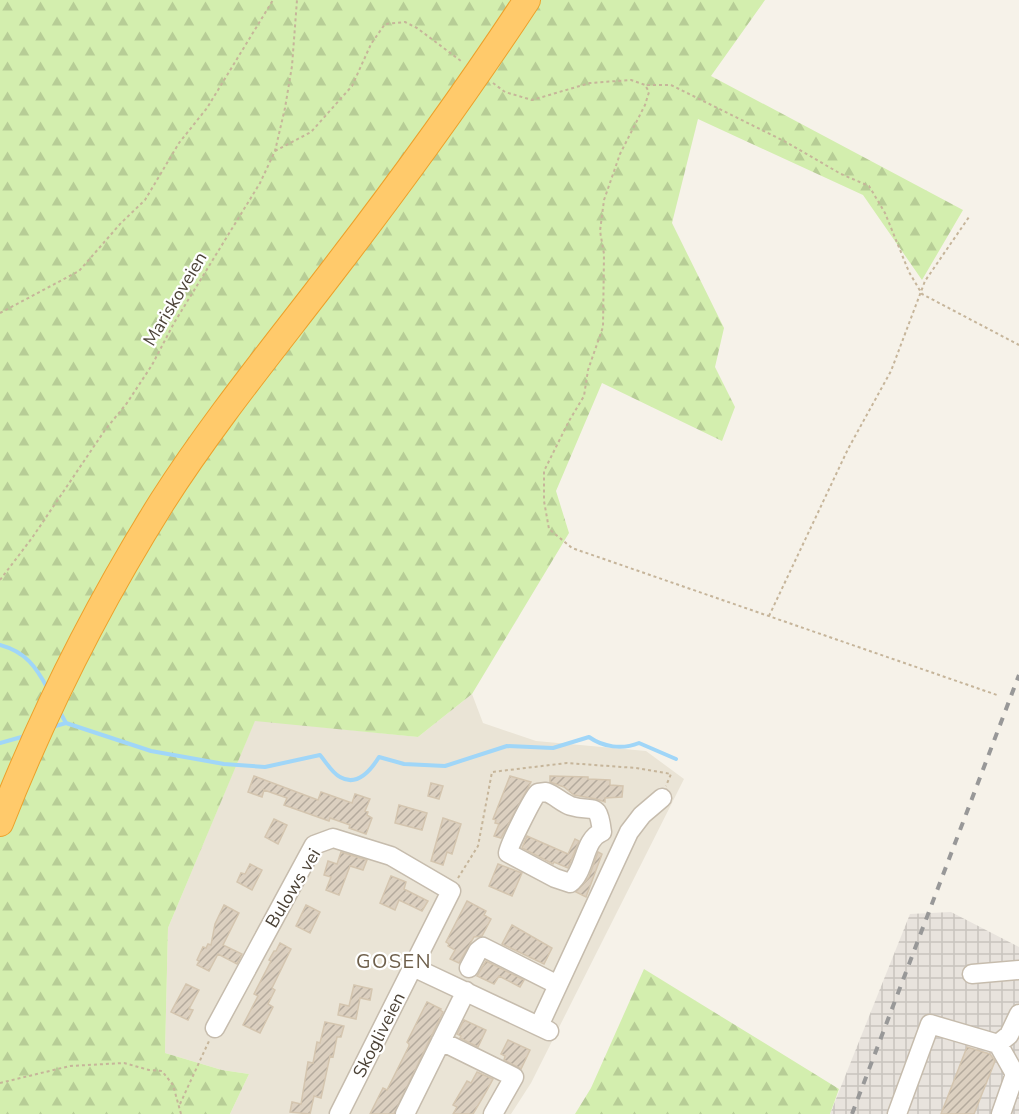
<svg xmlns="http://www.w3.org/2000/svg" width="1019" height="1114" font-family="'Nunito Sans',sans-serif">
	<defs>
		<pattern id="industrial-grid" width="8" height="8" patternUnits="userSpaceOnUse" patternTransform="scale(1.5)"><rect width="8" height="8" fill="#e8e3dd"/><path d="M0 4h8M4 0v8" fill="none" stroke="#c8c4be"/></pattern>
		<pattern id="forest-firs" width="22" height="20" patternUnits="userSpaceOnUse" patternTransform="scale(1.5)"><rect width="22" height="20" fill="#d3eeae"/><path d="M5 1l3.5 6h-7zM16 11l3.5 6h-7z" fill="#b7cd96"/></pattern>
		<pattern id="building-hatch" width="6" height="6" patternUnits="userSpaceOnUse" patternTransform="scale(1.5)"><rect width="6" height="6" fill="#dcd0c0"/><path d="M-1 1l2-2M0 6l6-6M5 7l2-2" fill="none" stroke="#b4aa9d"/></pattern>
	</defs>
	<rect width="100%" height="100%" fill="#f6f2e9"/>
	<path fill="#eae4d6" d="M472,694l11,29 53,18 110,10 38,28 -153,304 -20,31h-281l19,-40 -27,-4 -57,-17 3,-125 87,-208 163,17z"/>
	<path fill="url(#industrial-grid)" d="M951,912l68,35v167h-189l80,-200z"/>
	<path fill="url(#forest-firs)" d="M0,0h765l-54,76 252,134 -41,70 -59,-85 -165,-76 -26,104 52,105 -9,39 20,40 -13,34 -120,-58 -46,108 13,42 -97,161 -54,43 -163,-16 -87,207 -3,125 57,17 27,4 -19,40h-230z
		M644,969l195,120 -9,25h-255l16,-26z"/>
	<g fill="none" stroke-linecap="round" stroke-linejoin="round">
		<path stroke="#a0d6f8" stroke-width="4" d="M0,645c26,7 36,22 48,44
			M60,712l6,11 85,28 73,13 41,3 55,-12c6,7 12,18 20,22 17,10 31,-7 39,-20l25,7 41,2 62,-20 46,2 36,-11c14,10 33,13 50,6l37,16
			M52,727l14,-4
			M0,743l25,-7"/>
	</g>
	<path fill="url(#building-hatch)" stroke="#d4c5af" stroke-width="1.5" d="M254,776l64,24 3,-8 31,11 3,-9 15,5 -5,12 3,1 -1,3 5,3 -6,16 -17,-6 1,-3 -20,-7 -1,3 -45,-16 3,-7 -23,-8 -2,7 -14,-5z
		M510,776l21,6 -30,56 -7,-2 5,-12 -4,-1 1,-3 -3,-1z
		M550,776l38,1v2l22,1v5l13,1 -1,11 -17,1v4l-9,-3 -22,-4 -10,-8 -14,-5z
		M431,783l12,3 -4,13 -11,-3z
		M399,805l28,8 -5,17 -27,-7z
		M443,818l18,6 -9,30 -5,-2 -4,13 -12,-4z
		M274,819l13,6 -9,19 -13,-7z
		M527,836l41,18 7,-15 4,2 -11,27 -14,-6 -1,2 -31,-16z
		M341,852l26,8 -4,10 -13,-4 -11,29 -13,-5 5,-13 -7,-2 4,-14 9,3z
		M598,852l4,2 -16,43 -10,-5 13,-15z
		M250,864l12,6 -10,20 -15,-8 4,-9 4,1z
		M498,864l24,9 -10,23 -23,-10z
		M391,876l15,6 -2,7 24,12 -6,10 -23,-11 -4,10 -15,-7z
		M467,901l19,10 -2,4 7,4 -9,17 -8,1 -15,26 -9,-4 5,-9 -7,-4 1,-2 -3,-2z
		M224,905l15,8 -16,32 19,9 -5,10 -19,-10 -9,17 -12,-6 2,-4 -2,-1 6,-13 3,1 2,-4 3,1 4,-21z
		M306,905l14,7 -10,21 -14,-7z
		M512,925l40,23 -8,16 -42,-20z
		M280,943l11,6 -19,39 3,2 -7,14 5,3 -13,26 -17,-8 15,-29 -4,-2 17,-33 -2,-1 5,-9h2z
		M486,961l38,19 -4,7 -21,-11 -5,8 -17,-8z
		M186,984l13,6 -10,19 4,1 -5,10 -17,-8z
		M354,985l18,4 -2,11 -10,-2 -4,21 -18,-4 2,-11 9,2z
		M427,1002l14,7 -1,1 3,2 -49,102h-24l13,-26 4,2 22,-44v-2l-2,-2z
		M464,1020l22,10 -8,17 -18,-9 1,-2 -4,-2z
		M325,1022l19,4 -3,11h-4l-4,20 -3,-1 -9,42 -7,-2 -4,18 -20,-2 2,-10 9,2 7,-42 5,1 4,-21 3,1z
		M508,1040l22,10 -9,19 -17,-9 1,-4 -4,-2z
		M967,1047l23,7 5,7 -21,53h-33z
		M477,1072l16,7 -7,13 -13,22h-20l4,-7 -4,-2 14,-24 4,2z"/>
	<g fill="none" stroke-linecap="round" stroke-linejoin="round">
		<g stroke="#c6bcad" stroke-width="21">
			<path id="minor" d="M546,792c9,3 16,11 25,14 23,7 27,-6 31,26 -19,7 -16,39 -32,51l-15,-5 -47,-25c0,-6 25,-56 30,-60z
				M413,967l136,64
				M469,968l9,-17 5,-4 75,38
				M972,974l47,-4
				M539,1026l90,-194 13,-17 20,-17
				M215,1028l99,-183 19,-7 58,18 60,35 -112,223
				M441,1041l73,36 -21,37
				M998,1044l17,30 -14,40
				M405,1114l61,-123
				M897,1114l33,-90 68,20 11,-9 10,-21"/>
		</g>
		<g stroke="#eda12b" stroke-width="28">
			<path id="highway" d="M0,823c44,-112 98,-219 162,-321 53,-83 116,-159 176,-238 66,-86 129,-173 189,-264"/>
		</g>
		<path stroke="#c6b59a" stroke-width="2" stroke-dasharray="3 3" stroke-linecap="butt" d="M493,83l12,9 27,8 58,-17 41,-3 14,5 4,7 -4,13 -25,49 -16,46 -4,31 4,23 -1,73 -15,43 -4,26 -15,25 -25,50v30l5,28 23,19 425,147
			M647,85h24l113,56 57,33 28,12 16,27 24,59 13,22 97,51
			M275,151l36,-19 41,-46 19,-42 14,-20 20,-2 12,6 44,33
			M0,313l79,-42 42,-48 24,-23 34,-57 28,-35 66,-108
			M0,580l32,-42 73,-108 22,-27 25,-38 22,-42 86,-140 15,-32 10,-43 7,-42 5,-66
			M769,616l79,-167 43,-78 34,-90 44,-64
			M458,878l20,-32 14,-74 75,-9 69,5 35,6 -5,12
			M0,1083l70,-17 54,-3 25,7 13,1 11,14 8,29
			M180,1104l29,-63"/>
		<use href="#minor" stroke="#fff" stroke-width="18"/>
		<use href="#highway" stroke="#ffca6b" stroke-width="26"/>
		<path stroke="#989898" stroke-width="4" stroke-dasharray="8 8" stroke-linecap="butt" d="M852,1114l167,-439"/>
	</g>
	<g text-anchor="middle" stroke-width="4.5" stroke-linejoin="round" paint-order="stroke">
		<g font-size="18" fill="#4b4236" stroke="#fff">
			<text transform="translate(175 299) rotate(-59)" y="6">Mariskoveien</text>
			<text transform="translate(293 888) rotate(-59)" y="6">Bulows vei</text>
			<text transform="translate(379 1035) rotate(-63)" y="6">Skogliveien</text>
		</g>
		<g font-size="20" letter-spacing="1.5" fill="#6f604c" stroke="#fff">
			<text x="394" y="968">GOSEN</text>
		</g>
	</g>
</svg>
